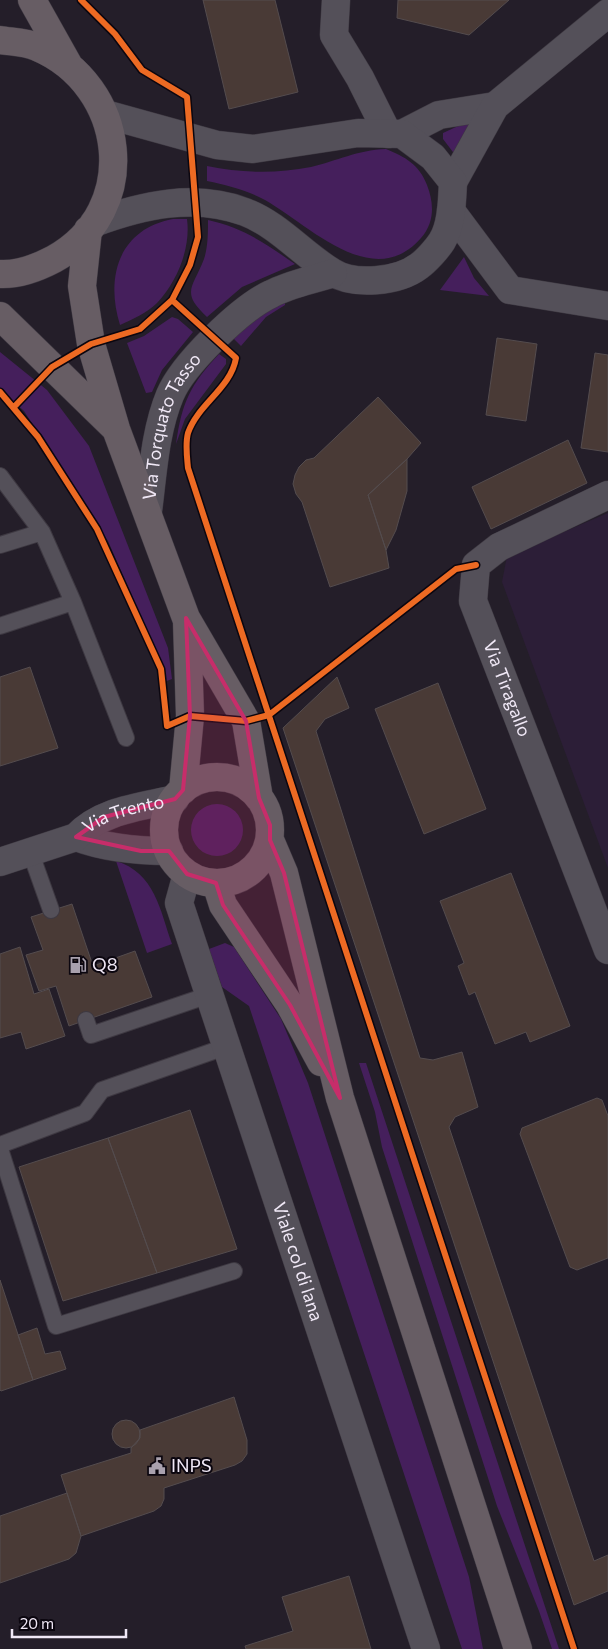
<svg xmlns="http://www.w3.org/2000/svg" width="608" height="1649" font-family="Commissioner,sans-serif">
	<rect width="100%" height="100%" fill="#241e29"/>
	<path fill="#2c1e37" d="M608,513v355l-106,-286 5,-26z"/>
	<path fill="#451f5c" d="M484,114l-28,42 -13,-17v-6z
		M386,149c19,8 33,15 41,36 7,18 8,37 -6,53 -48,55 -112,-13 -156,-38 -19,-10 -38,-15 -58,-19v-15c34,7 69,8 104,1 26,-6 46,-17 75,-18z
		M173,219h14c4,29 -10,63 -30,84 -10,10 -24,16 -37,22 -15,-48 -1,-96 53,-106z
		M208,220c36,8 58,24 87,44l-53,23 -35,30c-27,-25 -14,-29 -3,-58 4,-12 4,-26 4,-39z
		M464,257l10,21 15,18 -49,-6z
		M285,302v3l-19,12 -25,29 -8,-8 31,-25z
		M172,317l6,2 15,13 -31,38 -10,22 -6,1 -19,-50 17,-7z
		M0,352l47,38 42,56 79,202 4,31 -8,3 -5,-24 -51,-117 -84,-130 -24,-22z
		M219,354l7,5v5l-41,55 -9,25c6,-42 14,-59 43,-90z
		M191 830a26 26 0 1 1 52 0a26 26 0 1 1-52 0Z
		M116,861c39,12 44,49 56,83l-25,9z
		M225,943l9,4 47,72 27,64 161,494 14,72h-21l-213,-643 -27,-19 -13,-38z
		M359,1063h7l193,586h-7l-13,-38 -42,-105 -115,-359 -7,-35z"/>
	<path fill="#493a36" stroke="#544c4e" d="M203,0h72l23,92 -69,17z
		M398,0h111l-40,35 -72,-17z
		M497,338l40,6 -11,77 -40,-6z
		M595,353l13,2v97l-27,-4z
		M378,397l43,46 -14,16 -39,36 18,55 3,18 -59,19 -28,-85 -6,-8 -3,-10 2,-9 4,-8 7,-7 8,-2z
		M568,440l19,43 -96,46 -19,-42z
		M407,459v32l-11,39 -10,20 -18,-55z
		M30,667l28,81 -58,18v-89z
		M337,677l12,31 -24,11 -9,12 104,327 13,2 29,-8 16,55 -23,10 -6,10 145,434 14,-6v36l-34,14 -291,-877z
		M438,683l48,126 -62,25 -49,-125z
		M511,873l59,153 -40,16 -4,-10 -31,12 -20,-52 -6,3 -11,-29 6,-3 -24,-62z
		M72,904l21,62 42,-15 17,46 -83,29 -13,-40 -17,5 -13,-36 17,-5 -12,-33z
		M20,947l14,47 15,-5 16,47 -39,13 -5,-17 -21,6v-84z
		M597,1098l5,2 6,16v142l-31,12 -7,-3 -50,-133 2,-6z
		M190,1110l47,139 -80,24 -49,-135z
		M108,1138l49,135 -94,28 -44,-134z
		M0,1280l33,100 -32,11 -1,-1z
		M37,1328l8,26 15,-3 6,18 -33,11 -15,-45z
		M234,1397l13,43v14l-5,7 -7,4 -71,23v11l-3,7 -7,5 -73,25 -20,-61 70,-22v-5l9,-10v-8z
		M112 1434a14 14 0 1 1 28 0a14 14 0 1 1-28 0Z
		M67,1493l14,43 -5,17 -7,6 -69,24v-67z
		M349,1576l22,73h-125l-1,-3 48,-15 -11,-34z"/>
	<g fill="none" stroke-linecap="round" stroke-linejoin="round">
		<g stroke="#3e3942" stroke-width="18">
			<path id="lane" d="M0,476l42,56 31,70 53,136
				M0,545l42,-13
				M0,626l73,-24
				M30,851l21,59
				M86,1020l5,15 118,-40
				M0,1145l85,-32 17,-23 126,-44
				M0,1149l56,177 178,-55"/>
		</g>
		<g stroke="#3e3942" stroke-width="29">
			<g id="street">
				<path d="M336,0l-2,35 26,43 28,56"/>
				<path d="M451,211l59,79 98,16"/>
				<path id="s1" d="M608,495l-109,52 -23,18 -3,36 135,349"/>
				<path d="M76,837c29,11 62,14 93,14"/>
				<path id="s2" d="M0,862l76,-25c25,-27 65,-30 99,-38"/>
				<path id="s3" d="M187,874l-8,29 247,746"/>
			</g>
		</g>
		<g stroke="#3e3942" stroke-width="29">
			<g id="secondary">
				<path d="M402,134l37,-19 56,-9"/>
				<path d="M453,182l42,-76 113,-93"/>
				<path d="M94,223c48,-18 101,-30 151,-11 34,13 57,42 87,60 22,14 66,10 87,-6 7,-5 18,-17 23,-25 10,-16 10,-41 11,-59l-20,-25 -31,-23 -44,-1 -105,16 -36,-4 -112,-31"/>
				<path id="s4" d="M148,511c5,-39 7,-80 22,-116 13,-31 71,-87 101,-101 19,-10 42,-14 62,-21"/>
			</g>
		</g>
		<g stroke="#3e3942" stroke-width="29">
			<path id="primary" d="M32,0l36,64
				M0,40c12,2 26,2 37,7 90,38 106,163 17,212 -17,9 -35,16 -54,15
				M88,230l-6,56 9,58 25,85 70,189 60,103 13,77
				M0,316l115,112
				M164 830a53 53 0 1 1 106 0a53 53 0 1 1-106 0Z
				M183,790l7,-74 -3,-94
				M270,840l14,33 56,225 178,551
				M216,883l7,22 67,100 31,57"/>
		</g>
		<use href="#lane" stroke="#545059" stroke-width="16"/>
		<use href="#street" stroke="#545059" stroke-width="28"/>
		<use href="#secondary" stroke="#545059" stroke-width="28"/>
		<use href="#primary" stroke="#675d64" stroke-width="28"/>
		<g stroke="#0b060f" stroke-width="9">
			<path id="cycleway" d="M172,300l64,58c-5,30 -38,46 -48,75 -3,11 -1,24 0,35l386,1181
				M0,392l38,45 59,92 64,140 6,57 23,-10 56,5 23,-6 187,-146 20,-4
				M14,407l38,-40 39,-23 49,-15 32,-29 18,-35 8,-28 -11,-140 -45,-27 -27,-36 -34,-34"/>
		</g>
		<use href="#cycleway" stroke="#ed6a23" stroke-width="6"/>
	</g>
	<path fill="#c72d6a" fill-opacity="0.2" stroke="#c72d6a" stroke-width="4" stroke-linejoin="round" d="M186,618l60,103 13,77 11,27v15l14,33 56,225 -50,-93 -67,-100 -7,-22 -29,-9 -18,-23h-28l-65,-14 28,-20 71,-18 8,-9 7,-74z"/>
	<defs>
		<g id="fuel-bare" transform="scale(1.35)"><path d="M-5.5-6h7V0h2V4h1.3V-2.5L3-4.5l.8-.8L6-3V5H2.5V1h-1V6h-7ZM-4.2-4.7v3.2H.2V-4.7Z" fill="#a9a1ae" stroke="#0b060f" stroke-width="2.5" paint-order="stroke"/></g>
		<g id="civic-bare" transform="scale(1.35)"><path d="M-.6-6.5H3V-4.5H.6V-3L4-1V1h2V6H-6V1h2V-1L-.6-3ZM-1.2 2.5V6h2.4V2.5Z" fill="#a9a1ae" stroke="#0b060f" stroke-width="2.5" paint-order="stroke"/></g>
	</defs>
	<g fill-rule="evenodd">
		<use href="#fuel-bare" x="78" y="965"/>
		<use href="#civic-bare" x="157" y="1466"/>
	</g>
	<g text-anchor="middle" stroke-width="4" stroke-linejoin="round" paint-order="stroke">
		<g font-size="18" fill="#f0e8f6" stroke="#0b060f">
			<text dy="6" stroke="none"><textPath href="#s4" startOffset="89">Via Torquato Tasso</textPath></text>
			<text dy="6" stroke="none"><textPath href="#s1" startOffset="280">Via Tiragallo</textPath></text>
			<text dy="6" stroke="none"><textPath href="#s2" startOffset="134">Via Trento</textPath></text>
			<text dy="6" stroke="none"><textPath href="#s3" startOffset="408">Viale col di lana</textPath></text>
		</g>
		<g font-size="18" fill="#f0e8f6" stroke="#0b060f" text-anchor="start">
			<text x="92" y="971">Q8</text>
			<text x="171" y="1472">INPS</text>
		</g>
	</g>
	<path d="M12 1629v8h114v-8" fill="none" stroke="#f0e8f6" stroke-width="2.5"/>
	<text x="20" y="1629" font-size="15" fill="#f0e8f6" stroke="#0b060f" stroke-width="4" paint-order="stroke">20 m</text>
</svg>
